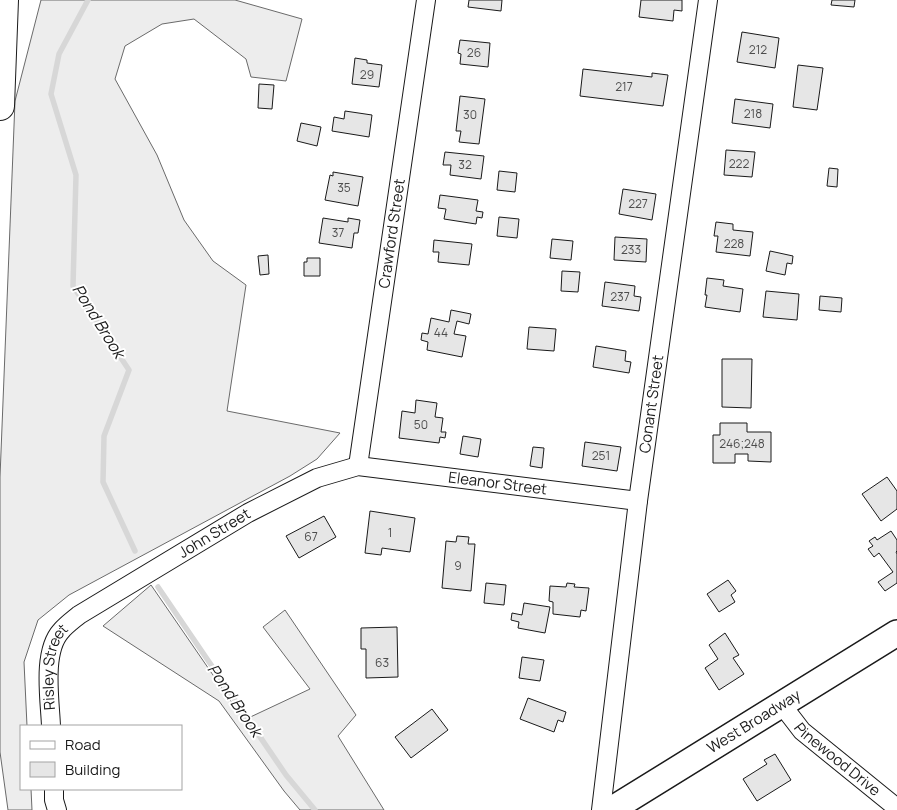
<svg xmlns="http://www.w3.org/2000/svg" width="897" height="810" font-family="Manrope,sans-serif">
	<rect width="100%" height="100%" fill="#fff"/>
	<path fill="#ededed" stroke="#6a6a6a" d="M41,0h194l67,19 -16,62 -35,-4 -5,-18 -52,-40 -32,5 -37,22 -10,33 42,76 27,65 29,41 33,24 -19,126 113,22 -23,26 -27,17 -221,119 -31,25 -14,42 3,64h-6v63h10l1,21h-24l-8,-58v-275l15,-376z
		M151,585l93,135 66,-31 -47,-62 22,-17 71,105 -18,21 46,74h-84l-16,-19 -65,-90 -116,-75z"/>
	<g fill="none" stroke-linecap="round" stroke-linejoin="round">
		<path stroke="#d7d7d7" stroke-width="5.5" d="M88,0l-29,54 -8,40 25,81 -3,111 56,84 -25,66 -1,46 32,69
			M158,587l128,188 29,35"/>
	</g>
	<path fill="#e6e6e6" stroke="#1a1a1a" d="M469,0h33l-1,11 -33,-4z
		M641,0h41v11l-8,-1 -1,11 -34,-4z
		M832,0h23l-1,7 -23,-2z
		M742,32l37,6 -4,30 -38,-6z
		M460,40l30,3 -2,24 -28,-3 1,-10 -3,-1z
		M355,58l12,2v3l15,2 -3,22 -27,-3z
		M798,65l25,3 -6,42 -24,-3z
		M583,69l69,8v-4l16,2 -5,31 -83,-10z
		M259,84l15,1 -2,24 -14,-1z
		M460,96l25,3 -6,45 -20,-2 2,-11h-5z
		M735,99l38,5 -3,24 -38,-5z
		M345,111l27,4 -3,22 -37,-6 2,-14 10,2z
		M301,123l20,4 -4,19 -20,-5z
		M726,150l29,2 -3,25 -28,-2z
		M445,152l39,4 -3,23 -31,-4 1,-10h-8z
		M829,168l9,1 -1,18 -10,-1z
		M499,171l18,2 -2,19 -18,-2z
		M333,172l30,5 -5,29 -33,-6 5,-25 3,1z
		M623,189l33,5 -4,26 -33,-6z
		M440,195l38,5 -2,11 7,1 -1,6 -5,-1 -1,7 -32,-5 2,-10 -8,-1z
		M499,217l20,2 -2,19 -20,-2z
		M323,218l25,4v-4l12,2 -2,13h-4l-2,15 -33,-5z
		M716,222l17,2v6l20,2 -3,24 -34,-4 2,-16h-4z
		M615,237l32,2 -1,23 -32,-2z
		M552,239l21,2 -2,19 -21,-2z
		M434,240l38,4 -3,21 -31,-3 1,-10h-6z
		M770,251l23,5 -1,8 -5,-1 -2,12 -19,-4z
		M268,255l1,19 -9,1 -2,-19z
		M307,258h13v18h-16v-14h3z
		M562,271l18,1 -2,20 -17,-1z
		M707,278l17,2 -1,6 20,3 -3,23 -35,-5 2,-12h-2z
		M605,282l30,4 -1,10 7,1 -2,14 -37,-5z
		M766,291l33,3 -2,26 -34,-3z
		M820,296l22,2 -1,14 -22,-2z
		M451,310l20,4 -2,10 -12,-3 -3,13 12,2 -4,21 -35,-7 1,-8 -7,-2 1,-7 6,1 3,-16 18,4z
		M529,327l27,2 -2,22 -27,-2z
		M596,346l30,5 -1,10 6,1 -2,11 -36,-6z
		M722,359h30l-1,49 -29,-1z
		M416,400l21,3 -2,14 8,1 -2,14h5l-1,6 -5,-1 -1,6 -40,-5 3,-27 13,2z
		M720,423h27v9h24v30l-23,-1v-7h-13v9h-22v-28h7z
		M463,436l18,3 -3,18 -18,-3z
		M585,442l36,5 -4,24 -35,-5z
		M533,447l11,1 -2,20 -12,-2z
		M887,477l10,14v18l-16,12 -19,-27z
		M370,511l45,7 -5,34 -28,-4 -1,7 -16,-2z
		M324,516l12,21 -37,21 -13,-22z
		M891,531l6,9v11l-1,1 1,2v29l-12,8 -7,-9 15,-10 -14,-19 -5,4 -6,-8 5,-3 -4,-5 6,-4 2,3z
		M457,536l12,1 -1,7h7l-4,47 -29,-3 4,-47 10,1z
		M728,580l8,11 -5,4 4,7 -16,10 -12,-18z
		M486,583l20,2 -2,20 -20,-2z
		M567,583l8,1 -1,3 15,1 -3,23 -5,-1 -1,7 -27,-3v-12l-4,-1 1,-15 16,1z
		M524,603l26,4 -5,26 -27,-5 1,-6 -8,-2 1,-7 10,2z
		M397,627l1,50 -32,1v-29h-5v-21z
		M725,633l14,22 -6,3 11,16 -25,16 -14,-22 13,-9 -9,-14z
		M522,657l22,3 -4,21 -21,-3z
		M528,698l38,14 -3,10 -5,-2 -4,12 -34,-13z
		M432,709l16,21 -37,28 -16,-21z
		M775,754l16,26 -34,21 -14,-22 24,-15 -3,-4z"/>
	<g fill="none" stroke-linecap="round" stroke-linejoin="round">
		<g stroke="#1a1a1a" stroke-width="20">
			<g id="street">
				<path id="s1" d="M358,466l68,-466"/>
				<path id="s2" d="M782,705l20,26 95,77"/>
				<path id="s3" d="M51,726c-1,-26 -9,-74 10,-95 5,-6 12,-11 18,-16l169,-102 69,-35 41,-12 280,35"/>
				<path d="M54,789v11l3,10"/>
				<path id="s4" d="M601,810l37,-309 70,-501"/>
			</g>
		</g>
		<g stroke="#1a1a1a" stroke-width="28">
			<g id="secondary">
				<path id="s5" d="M611,810l286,-177"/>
			</g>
		</g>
		<g stroke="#1a1a1a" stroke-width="30">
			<path id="highway" d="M0,106l4,-106"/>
		</g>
		<use href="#street" stroke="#fff" stroke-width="18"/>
		<use href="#secondary" stroke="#fff" stroke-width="25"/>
		<use href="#highway" stroke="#fff" stroke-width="28"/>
	</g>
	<g text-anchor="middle" stroke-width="4" stroke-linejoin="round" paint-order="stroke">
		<g font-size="12" fill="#4d4d4d">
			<text x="758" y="54">212</text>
			<text x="474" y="57">26</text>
			<text x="367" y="79">29</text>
			<text x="624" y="91">217</text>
			<text x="753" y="118">218</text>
			<text x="470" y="119">30</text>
			<text x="739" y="168">222</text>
			<text x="465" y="169">32</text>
			<text x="344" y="192">35</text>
			<text x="638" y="208">227</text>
			<text x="338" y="237">37</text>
			<text x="734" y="248">228</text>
			<text x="631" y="254">233</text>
			<text x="620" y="301">237</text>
			<text x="441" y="337">44</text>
			<text x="421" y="429">50</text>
			<text x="742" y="448">246;248</text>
			<text x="601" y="460">251</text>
			<text x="390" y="537">1</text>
			<text x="311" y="541">67</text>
			<text x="458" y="570">9</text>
			<text x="382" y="667">63</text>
		</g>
		<g font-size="15" fill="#1a1a1a" stroke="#fff">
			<text dy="5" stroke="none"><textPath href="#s1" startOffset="235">Crawford Street</textPath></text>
			<text dy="5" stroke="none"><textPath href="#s4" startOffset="409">Conant Street</textPath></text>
			<text dy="5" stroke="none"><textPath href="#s3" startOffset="580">Eleanor Street</textPath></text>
			<text dy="5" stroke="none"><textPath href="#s3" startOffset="280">John Street</textPath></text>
			<text dy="5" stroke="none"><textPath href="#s3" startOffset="60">Risley Street</textPath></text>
			<text dy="5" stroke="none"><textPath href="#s5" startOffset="168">West Broadway</textPath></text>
			<text dy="5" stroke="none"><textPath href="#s2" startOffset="78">Pinewood Drive</textPath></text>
		</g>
		<g font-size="16" font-style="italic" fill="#1a1a1a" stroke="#fff">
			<text transform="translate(99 321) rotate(58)" y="6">Pond Brook</text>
			<text transform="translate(235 700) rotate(56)" y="6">Pond Brook</text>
		</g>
	</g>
	<rect x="20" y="725" width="162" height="65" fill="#ffffff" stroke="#a3a3a3"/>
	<rect x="30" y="741" width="25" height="8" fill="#ffffff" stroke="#a3a3a3"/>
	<text x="65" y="750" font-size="15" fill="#1a1a1a">Road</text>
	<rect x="30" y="762" width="25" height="15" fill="#e6e6e6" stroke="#a3a3a3"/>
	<text x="65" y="775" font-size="15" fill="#1a1a1a">Building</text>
</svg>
